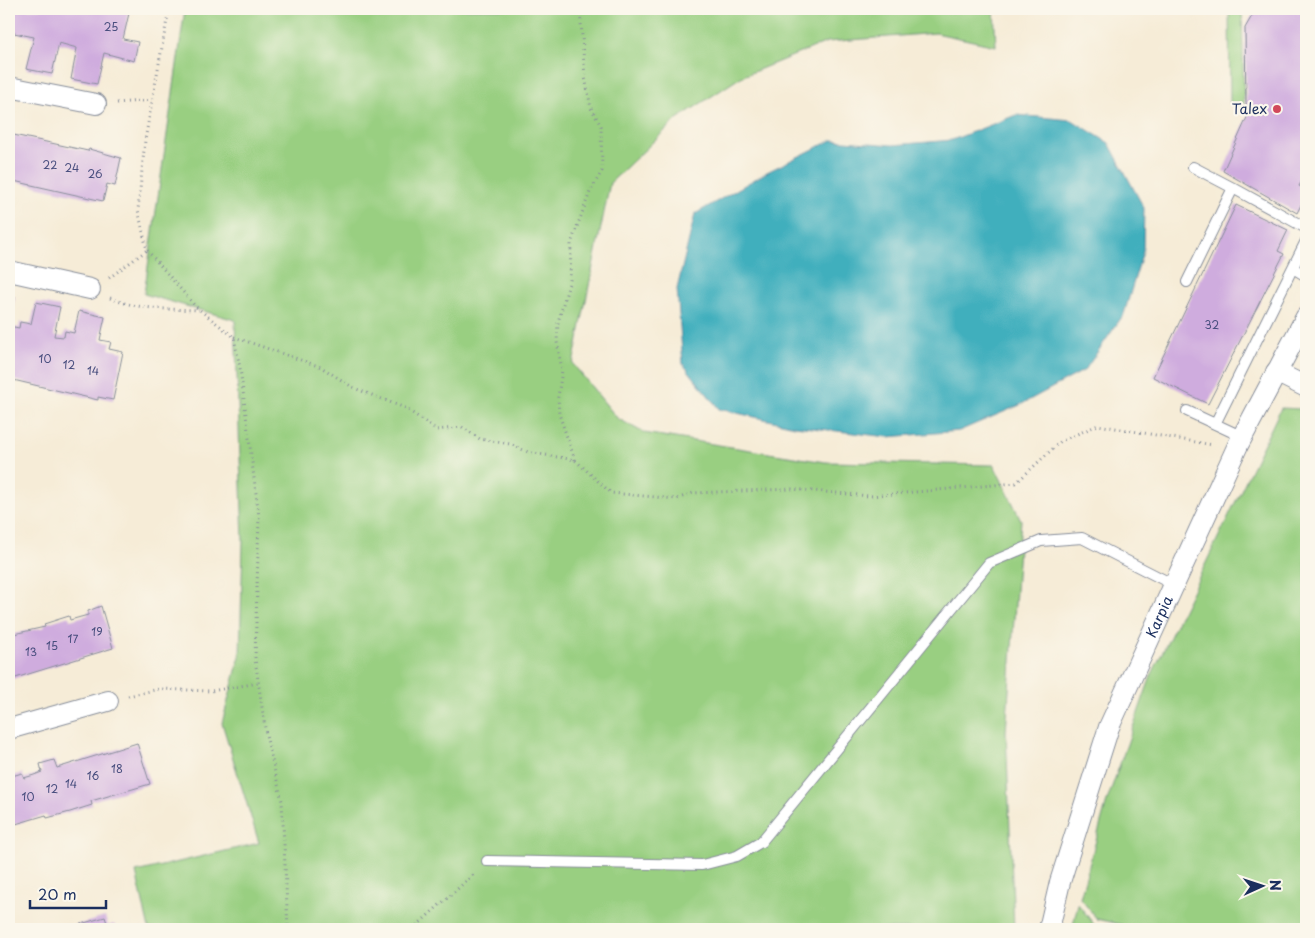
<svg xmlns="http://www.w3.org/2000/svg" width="1315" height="938" font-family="'Playpen Sans',sans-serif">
	<rect width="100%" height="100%" fill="#fbf7ec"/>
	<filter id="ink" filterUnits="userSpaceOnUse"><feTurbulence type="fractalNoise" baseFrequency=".02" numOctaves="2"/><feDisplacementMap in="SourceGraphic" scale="10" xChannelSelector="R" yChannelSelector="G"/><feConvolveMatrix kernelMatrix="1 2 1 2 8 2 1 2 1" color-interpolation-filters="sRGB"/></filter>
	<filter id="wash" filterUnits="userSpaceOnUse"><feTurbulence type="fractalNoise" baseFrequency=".0096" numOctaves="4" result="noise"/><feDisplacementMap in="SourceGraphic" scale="20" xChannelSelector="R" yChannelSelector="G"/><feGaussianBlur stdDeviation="1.12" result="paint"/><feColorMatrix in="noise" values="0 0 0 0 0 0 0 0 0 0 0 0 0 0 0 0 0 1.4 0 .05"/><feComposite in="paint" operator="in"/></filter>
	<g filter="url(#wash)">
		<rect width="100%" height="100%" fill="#f6ecd7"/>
		<path fill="#99cf81" stroke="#5a7f70" d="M185,9h809l2,37 -60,-13 -109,9 -86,35 -64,42 -67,64 -37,181 44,54 27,15 181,29 169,3 27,55 -15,212 8,197h-865l-13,-57 123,-29 -37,-120 18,-67 3,-116 -8,-220 -91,-26z
			M1229,9h13l2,97 -14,-2z
			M1303,402h3v527h-178l-6,-1 1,-3 -26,-6 -17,-21 27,-97 44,-125 130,-268 21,1z
			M1078,904l18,23v2h-24z"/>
		<path fill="#40afbd" stroke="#2e6f8e" d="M1016,115l56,5 37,23 35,65 -1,43 -19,63 -39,56 -65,35 -61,26 -71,6 -93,-11 -76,-17 -36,-45 -6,-75 18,-75 72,-42 65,-32 61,5 59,-5z"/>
		<g id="blocks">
			<path fill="#cfacde" d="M9,9h121l-7,30 15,3 -4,19 -30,-8 -7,31 -26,-5 6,-31 -18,-5 -7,31 -26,-5 8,-32 -20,-4 -5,19z
				M1256,9h50v165l-7,12 7,4v5l-9,18 -74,-42 26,-58 -3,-10 -1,-75z
				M9,134l79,17 1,-2 32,9 -6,28 -8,-2 -4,17 -94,-21z
				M1236,205l52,25 -10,21 6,3 -76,150 -55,-27z
				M9,296l6,1 -5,25h-1z
				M36,302l24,5 -6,29 10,1 1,-6 9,2 5,-22 26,6 -5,23 11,2 -2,7 14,3 -10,48 -15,-3v3l-89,-21v-53l10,2 1,-6 11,2z
				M101,606l12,42 -104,32v-45l36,-8 -1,-3 25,-8 1,4 18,-5v-4z
				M137,743l13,41 -59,17 1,4 -22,7 -23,6 -1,-3 -37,11v-43l4,-2 -1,-5 10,-3 2,5 10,-3 8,-3 -2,-8 14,-4 3,8z
				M105,917l3,9 6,-2 2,5h-53z"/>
		</g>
	</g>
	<g filter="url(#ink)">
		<use href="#blocks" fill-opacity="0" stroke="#888e9a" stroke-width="1"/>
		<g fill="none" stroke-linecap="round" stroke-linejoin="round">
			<g stroke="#888e9a" stroke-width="12">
				<path id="service" d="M1193,167l40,21
					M1293,268l13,8
					M1187,282l46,-94 73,40
					M1187,411l56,26
					M1215,424l91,-183
					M487,861l215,4 35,-9 24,-14 228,-279 52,-22 41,-3 92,47"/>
			</g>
			<g stroke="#888e9a" stroke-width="22">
				<g id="minor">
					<path d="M9,87l87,17"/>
					<path d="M9,271l81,18"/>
					<path d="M1276,372l30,15"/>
					<path d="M9,729l99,-28"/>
					<path id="s1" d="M1049,929l11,-47 49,-155 129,-282 68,-128"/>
				</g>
			</g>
			<path stroke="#888e9a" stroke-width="3" stroke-dasharray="1 4" stroke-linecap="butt" d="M169,9l-24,131 -7,70 9,40 49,57 38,30 6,31 19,149 -4,142 11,76 16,66 6,128
				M117,103l36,-3
				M109,278l38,-28
				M110,298c29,12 58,11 89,12
				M234,337l87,30 33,21 51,20 32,22 25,-3 18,12 30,5 18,8 47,8 36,33 66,6 16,-6 99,-4 78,7 146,-13 45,-42 37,-16 115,20
				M575,460l-16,-46 -1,-17 4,-27 -5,-28 1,-20 12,-42 1,-36 4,-12 15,-40 12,-21 -1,-45 -10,-18 -6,-31 -5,-68
				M128,696l31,-7 52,2 47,-8
				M413,929l61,-55"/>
			<use href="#service" stroke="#fff" stroke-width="10"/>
			<use href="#minor" stroke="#fff" stroke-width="20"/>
		</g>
	</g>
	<circle fill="#d1495b" stroke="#fbf7ec" stroke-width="2" cx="1277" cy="109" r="5"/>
	<g text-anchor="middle" stroke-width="4.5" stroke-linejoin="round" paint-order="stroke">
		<g font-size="11" fill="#484e7e">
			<text x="111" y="31">25</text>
			<text x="50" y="169">22</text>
			<text x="72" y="172">24</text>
			<text x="95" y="178">26</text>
			<text x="1212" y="329">32</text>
			<text x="45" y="363">10</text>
			<text x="69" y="369">12</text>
			<text x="93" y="375">14</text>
			<text x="97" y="636">19</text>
			<text x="73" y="643">17</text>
			<text x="52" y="650">15</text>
			<text x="31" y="656">13</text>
			<text x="117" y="773">18</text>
			<text x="93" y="780">16</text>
			<text x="71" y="788">14</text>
			<text x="52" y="793">12</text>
			<text x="28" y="801">10</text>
		</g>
		<g font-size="14" fill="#1b2f5e" stroke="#fbf7ec" text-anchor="end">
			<text x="1267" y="114">Talex</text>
		</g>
		<g font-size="14" fill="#1b2f5e" stroke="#fbf7ec">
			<text dy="5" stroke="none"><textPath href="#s1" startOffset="332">Karpia</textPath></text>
		</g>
	</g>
	<rect width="1315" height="938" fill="none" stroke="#fbf7ec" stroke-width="30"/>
	<g transform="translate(1262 886) rotate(87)" stroke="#fbf7ec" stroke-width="4" paint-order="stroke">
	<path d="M0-4L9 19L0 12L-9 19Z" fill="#1b2f5e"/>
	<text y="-8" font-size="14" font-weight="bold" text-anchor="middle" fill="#1b2f5e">N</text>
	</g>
	<path d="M30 900v8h76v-8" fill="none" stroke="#1b2f5e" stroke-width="2.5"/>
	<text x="38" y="900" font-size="15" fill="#1b2f5e" stroke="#fbf7ec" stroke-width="4" paint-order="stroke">20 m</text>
</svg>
